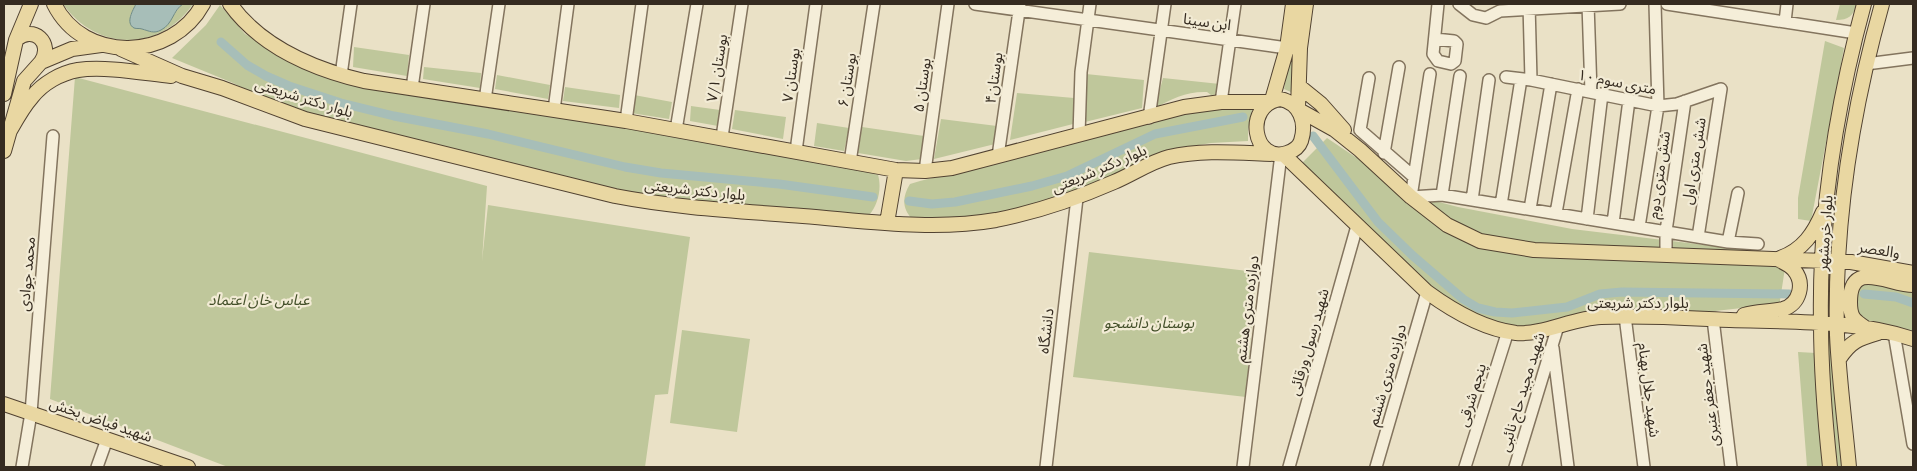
<svg xmlns="http://www.w3.org/2000/svg" width="1917" height="471" font-family="'Crimson Pro','Noto Sans Arabic',serif">
	<rect width="100%" height="100%" fill="#eae1c6"/>
	<path fill="#bfc79b" d="M63,4h73l-6,12 12,13 9,3h6l9,-6 15,-21 12,-1c-33,48 -96,48 -130,0z
		M1297,4l-4,89 -9,-4 4,-22z
		M1840,4h17c-4,12 -8,16 -21,16z
		M220,5l25,29 63,35 530,95 40,11c4,13 0,30 -9,40l-208,-15 -91,-21 -266,-67 -35,-11 -36,-18 -61,-25 34,-33z
		M1825,41l19,7 -33,173 -13,-2v-21z
		M354,47l55,8 -2,21 -54,-9z
		M424,67l57,6 -1,15 -57,-9z
		M1086,74l58,6 -2,28 -57,14z
		M497,75l53,10 -2,14 -53,-10z
		M75,77l412,109 -5,75 6,-56 202,32 -22,157 -13,1 -10,72h-417l-178,-68z
		M1163,78l57,6 -1,10 -8,1 -4,-3c-19,-1 -36,7 -52,16z
		M565,87l55,8 -1,13 -56,-7z
		M1017,93l57,5 -1,26 -63,16z
		M634,95l38,7 -3,17 -38,-6z
		M691,106l29,4 -2,16 -28,-5z
		M1249,107l3,3 -4,20v11l-37,2 -36,6 -45,20 -87,35 -65,13 -66,2c-10,-11 -10,-22 -2,-35l10,-3 201,-50 57,-16 37,-6z
		M735,110l51,7 -3,22 -51,-10z
		M941,119l56,7 -2,18 -61,15z
		M817,123l32,5 -5,23 -30,-5z
		M862,127l62,9 -2,23 -16,2 -48,-8z
		M1327,138l85,57 46,12 114,22 199,24 14,15 -6,39 -31,3 -6,-2 -225,25 -72,-28 -148,-137z
		M1089,252l167,20 -10,125 -173,-20z
		M1862,281l51,9v44l-55,-16 -4,-26z
		M682,330l68,9 -13,93 -67,-9z
		M1829,335l4,3 12,129h-11l-8,-128z
		M1798,352l18,1 8,114h-17z"/>
	<path fill="#a7beb8" stroke="#6f8b86" d="M136,4h47c-10,6 -10,20 -22,26 -7,4 -12,1 -19,-1 -3,-1 -5,0 -8,-1 -9,-5 -1,-18 2,-24z"/>
	<g fill="none" stroke-linecap="round" stroke-linejoin="round">
		<path stroke="#a7beb8" stroke-width="9" d="M221,42l26,23 19,11 23,10 52,17 53,13 94,18 137,33 36,6 118,11 94,13
			M1313,136l65,86 34,33 51,44 15,9 17,4 17,1 55,-6 33,-13 22,-2 167,2
			M909,201l23,3 23,-2 77,-16 35,-10 88,-42 88,-17
			M1864,294l32,3 17,6"/>
		<g stroke="#83745e" stroke-width="14">
			<path id="minor" d="M975,4l312,44
				M1459,4l14,11 13,3 14,-7 120,-7
				M1529,4l2,76
				M1588,4l3,88
				M1667,4l189,29
				M1785,22l2,-18
				M1435,39l19,2 3,3 -2,17 -4,3 -13,-3 -5,-7 5,-50
				M1866,64l47,-6
				M1430,74l-19,123 31,-2 286,47 30,2
				M341,75l10,-71
				M1506,77l25,3 127,26 19,-2 44,-15 -23,148
				M1369,78l-9,52 54,47
				M412,88l12,-84
				M485,100l14,-96
				M1221,102l14,-98
				M554,110l14,-106
				M1149,118l16,-114
				M626,121l16,-117
				M676,130l21,-126
				M1079,135l2,-63 9,-68
				M722,137l20,-133
				M796,151l20,-147
				M1384,153l15,-86
				M998,156l22,-152
				M850,162l24,-158
				M925,171l23,-167
				M1442,195l18,-119
				M1472,200l17,-120
				M1501,205l20,-126
				M1530,209l21,-125
				M1556,213l22,-124
				M1587,219l15,-125
				M1613,223l16,-123
				M1639,227l19,-121 -3,-102
				M1728,242l10,-49
				M1666,254v-23l19,-130
				M1625,316l19,151
				M1713,319l18,148
				M1894,333l19,111
				M1553,348l15,119
				M22,467l9,-54 22,-277
				M97,467l10,-28
				M1046,467l31,-269
				M1243,467l38,-313
				M1289,467l68,-241
				M1376,467l51,-175
				M1465,467l43,-136
				M1515,467l43,-141"/>
		</g>
		<g stroke="#514231" stroke-width="16">
			<path id="major" d="M54,4c30,60 118,57 149,0
				M230,4c31,43 83,65 134,77l262,40 270,49 29,1 27,-3 232,-61 37,-5h48
				M16,40c17,-16 38,3 25,22
				M121,49l61,27 40,12 83,31 310,77c62,12 125,15 188,20 64,5 129,15 193,4 41,-8 79,-21 118,-38 19,-8 36,-20 55,-25 34,-8 72,-4 106,-3
				M1300,87l21,17 23,26
				M4,94l12,-54 15,-36
				M1280,99c20,4 27,23 21,42 -2,6 -8,10 -14,12 -34,11 -44,-48 -7,-54z
				M1272,100l15,-52 6,-44
				M1298,108l2,-60 6,-44
				M1299,110l36,20 25,20 51,47 36,28 33,16 54,9 317,12 62,11
				M7,136c8,-14 15,-28 25,-39 11,-14 29,-24 46,-27 27,-4 65,3 93,6
				M4,151l20,-70 17,-19 31,-13 29,-4
				M1283,154l144,138c26,19 56,37 89,41 27,2 57,-15 85,-16 43,-2 86,1 129,3 61,2 125,0 183,19
				M887,223l9,-53
				M1780,258c23,-8 34,-25 43,-46
				M1744,315c12,-4 26,-3 39,-6 17,-5 22,-26 11,-39 -4,-5 -11,-8 -17,-11
				M1867,329c-13,-9 -17,-11 -17,-27 0,-44 39,-17 63,-17
				M1839,359c12,-18 19,-20 39,-26
				M4,404l184,63
				M1830,467c-5,-47 -9,-96 -9,-144 -2,-107 15,-216 43,-319
				M1849,467c-4,-44 -10,-88 -12,-132 -3,-112 15,-224 45,-331"/>
		</g>
		<use href="#minor" stroke="#f5eed9" stroke-width="11"/>
		<use href="#major" stroke="#e9d7a2" stroke-width="14"/>
	</g>
	<g text-anchor="middle" stroke-width="4.5" stroke-linejoin="round" paint-order="stroke">
		<g font-size="15" fill="#352b20" stroke="#f2ebd5">
			<text transform="translate(1207 22) rotate(8)" y="5">ابن سینا</text>
			<text transform="translate(717 68) rotate(-81)" y="5">بوستان ۷/۱</text>
			<text transform="translate(791 75) rotate(-82)" y="5">بوستان ۷</text>
			<text transform="translate(994 78) rotate(-82)" y="5">بوستان۴</text>
			<text transform="translate(847 80) rotate(-81)" y="5">بوستان ۶</text>
			<text transform="translate(1617 82) rotate(11)" y="5">۱۰ متری سوم</text>
			<text transform="translate(922 85) rotate(-82)" y="5">بوستان ۵</text>
			<text transform="translate(304 98) rotate(17)" y="5">بلوار دکتر شریعتی</text>
			<text transform="translate(1694 161) rotate(-81)" y="5">شش متری اول</text>
			<text transform="translate(1099 169) rotate(-23)" y="5">بلوار دکتر شریعتی</text>
			<text transform="translate(1659 175) rotate(-82)" y="5">شش متری دوم</text>
			<text transform="translate(695 190) rotate(6)" y="5">بلوار دکتر شریعتی</text>
			<text transform="translate(1825 233) rotate(-86)" y="5">بلوار خرمشهر</text>
			<text transform="translate(1879 250) rotate(9)" y="5">والعصر</text>
			<text transform="translate(27 274) rotate(-85)" y="5">محمد جوادی</text>
			<text x="1638" y="308">بلوار دکتر شریعتی</text>
			<text transform="translate(1247 309) rotate(-83)" y="5">دوازده متری هشتم</text>
			<text transform="translate(1046 331) rotate(-83)" y="5">دانشگاه</text>
			<text transform="translate(1309 342) rotate(-74)" y="5">شهید رسول ورقائی</text>
			<text transform="translate(1387 375) rotate(-74)" y="5">دوازده متری ششم</text>
			<text transform="translate(1649 390) rotate(83)" y="5">شهید جلال بهنام</text>
			<text transform="translate(1522 392) rotate(-73)" y="5">شهید مجید حاج نائبی</text>
			<text transform="translate(1472 395) rotate(-73)" y="5">پنجم شرقی</text>
			<text transform="translate(1708 395) rotate(-97)" y="5">شهید جعفر عنبری</text>
			<text transform="translate(101 420) rotate(19)" y="5">شهید فیاض بخش</text>
		</g>
		<g font-size="15" font-style="italic" fill="#434f29" stroke="#f2ebd5">
			<text x="259" y="305">عباس خان اعتماد</text>
			<text x="1149" y="328">بوستان دانشجو</text>
		</g>
	</g>
	<rect width="1917" height="471" fill="none" stroke="#352b20" stroke-width="10"/>
</svg>
